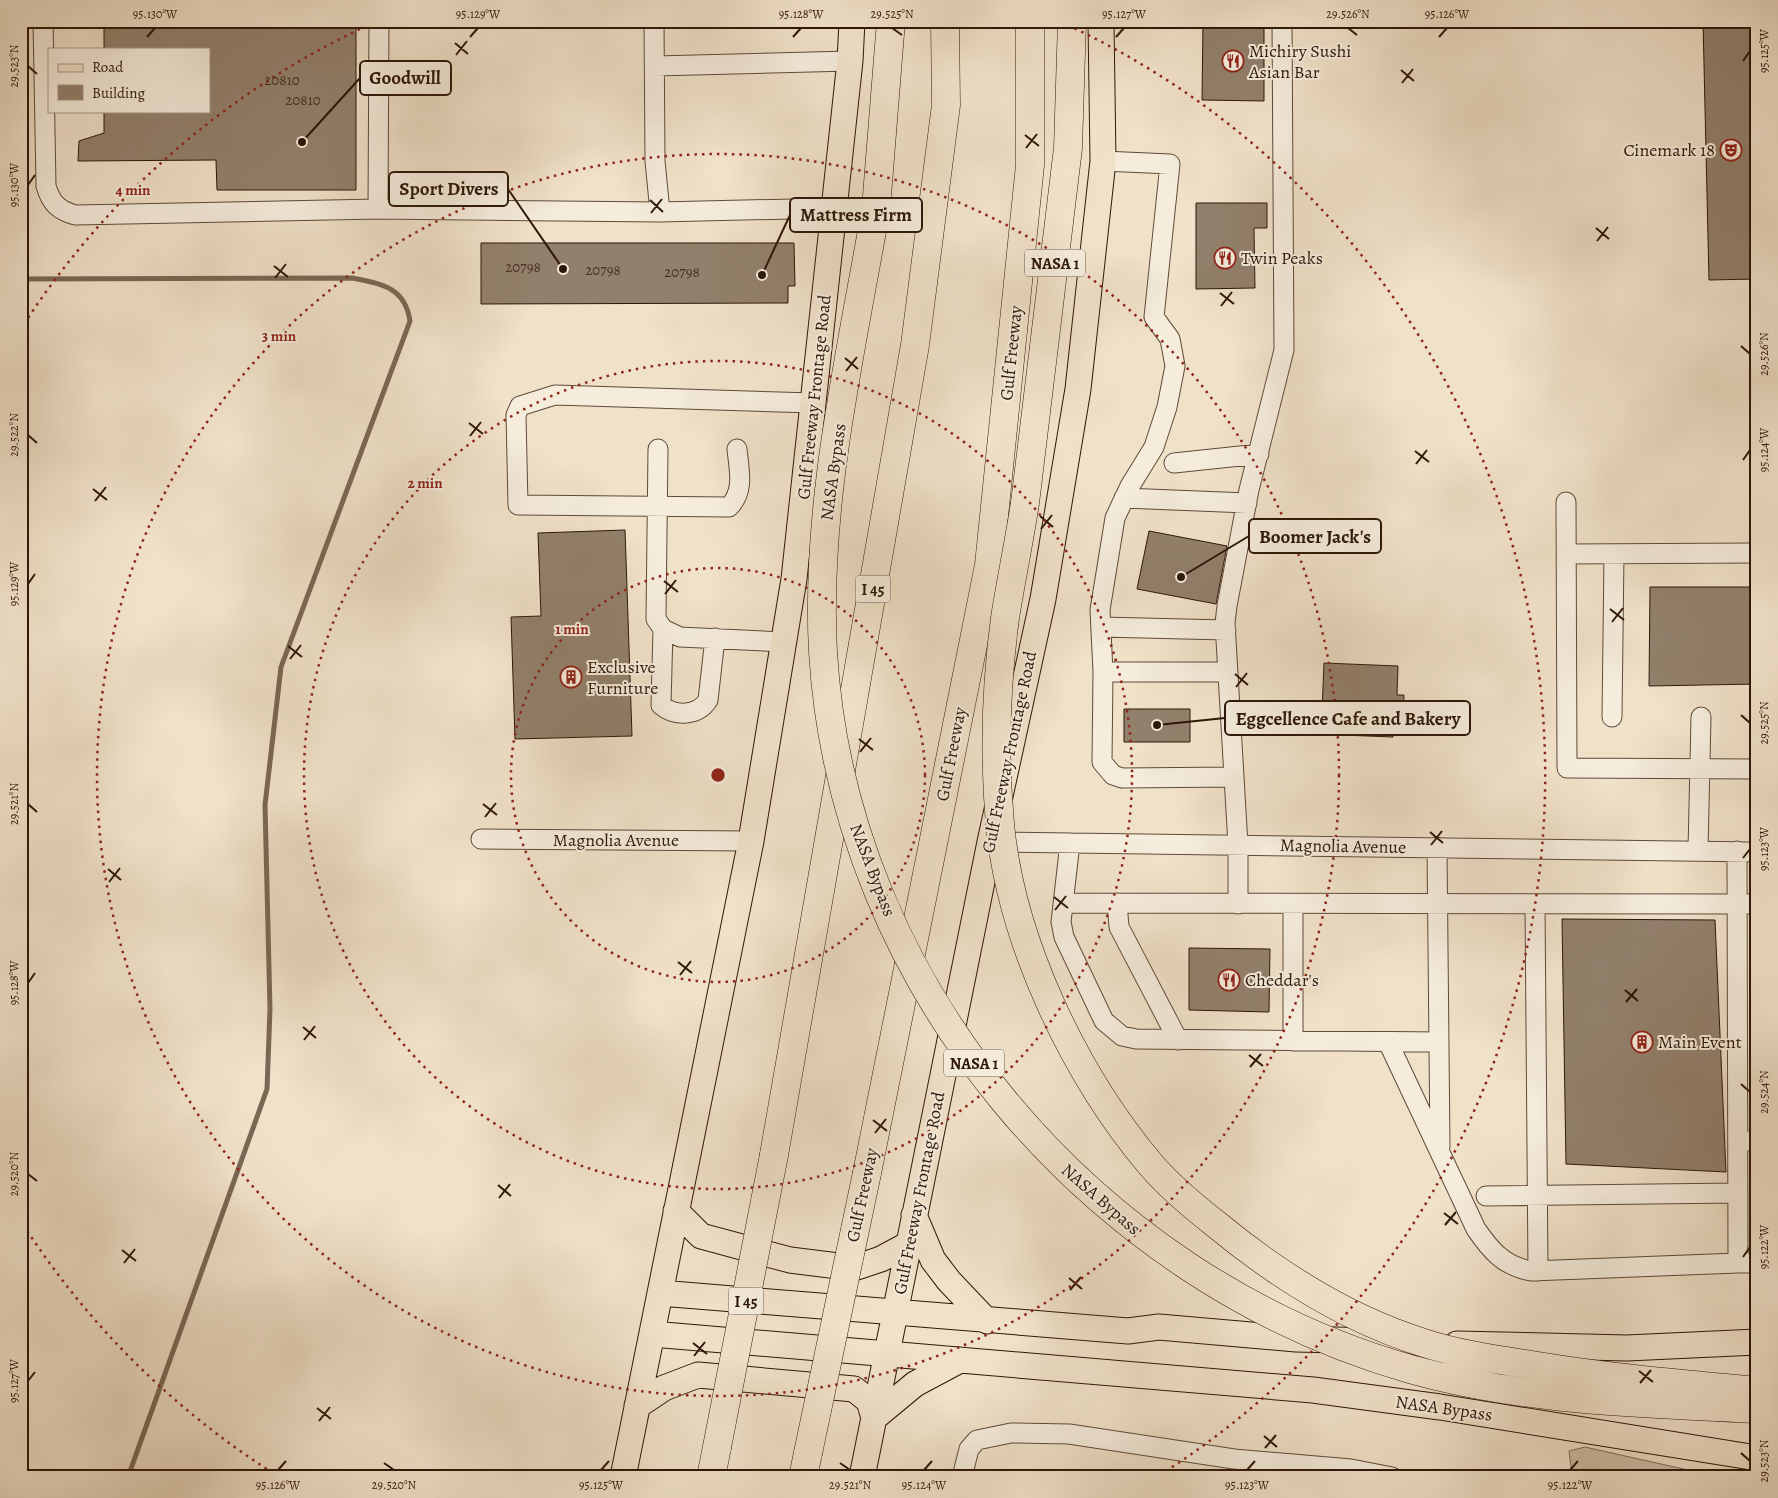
<svg xmlns="http://www.w3.org/2000/svg" width="1778" height="1498" font-family="Alegreya,serif">
	<rect width="100%" height="100%" fill="#f0e1c9"/>
	<filter id="stains"><feTurbulence type="fractalNoise" baseFrequency=".004" numOctaves="4"/><feColorMatrix values="0 0 0 0 .2 0 0 0 0 .09 0 0 0 0 .02 0 0 0 .5 -.17"/></filter>
	<radialGradient id="worn" r=".72"><stop offset=".6" stop-color="#630" stop-opacity="0"/><stop offset="1" stop-color="#630" stop-opacity=".3"/></radialGradient>
	<path fill="#cfbfa8" stroke="#7e6b58" d="M1585,1447l134,30h-140l-8,-10 -2,-16z"/>
	<g fill="none" stroke-linecap="round" stroke-linejoin="round">
		<path stroke="#7a6754" stroke-width="5" d="M21,279l331,-1c30,6 53,9 58,43l-129,346 -16,138 5,204 -3,80 -139,388"/>
	</g>
	<path fill="#92806c" stroke="#2d1708" d="M104,21h252v169h-139l-1,-30 -138,1 1,-20 25,-8v-22h105v-62h-105z
		M1203,21h61v80l-62,-1z
		M1703,21h54v258l-48,1z
		M1196,203h71v25h-13l1,60 -59,1z
		M481,243h313l1,43h-7v17l-307,1z
		M625,530l7,206 -117,3 -4,-122 30,-1 -3,-83z
		M1149,531l78,15 -11,58 -79,-15z
		M1650,587h107v97l-108,2z
		M1324,663l74,3 -1,29h7l-1,25 -9,-1 -1,18 -52,-2 1,-22 -20,-1z
		M1124,709h66v33h-66z
		M1562,919l153,1 11,252 -160,-8z
		M1189,948l81,1 -1,63 -80,-2z"/>
	<g fill="none" stroke-linecap="round" stroke-linejoin="round">
		<g stroke="#5e4a38" stroke-width="21">
			<path id="minor" d="M43,21l3,165c5,17 12,24 29,29l303,-6 282,3 174,-4
				M654,21l1,140 5,51
				M655,66l195,-5
				M1103,161l67,3 -16,153 16,22 5,27 -8,41 -13,40 -24,39 -15,32 -15,92 3,62
				M378,209l1,-188
				M658,449l-2,170 7,10 17,8 103,5
				M737,449c2,21 8,42 -8,58l-211,-2 -2,-90 4,-9 35,-11 258,8
				M1174,463l85,-9
				M1124,498l123,5
				M1566,502l1,266 190,1
				M1566,554l191,-1
				M1101,627l125,3
				M663,629l-2,76c14,12 37,11 47,-5l7,-62
				M1228,672h-125l-1,90 11,13 9,3 112,-1
				M1612,717l2,-163
				M481,839l270,2
				M991,842l766,10
				M1070,843l-9,79 3,15 40,84 18,15 14,3 303,3
				M1437,847l3,300
				M1698,851l3,-134
				M1063,903l694,1
				M1117,903l2,24 59,113
				M1238,904v-59l-13,-222 2,-17 22,-116 35,-140 -2,-329
				M1293,904v137
				M1535,904l3,367
				M1388,1042l88,187c15,22 28,37 55,42l207,-8 -1,-412
				M1738,1141h19
				M1486,1196l252,-3
				M1738,1263h19
				M962,1477l7,-28 8,-9 34,-7 58,1 165,25 117,10 41,8"/>
		</g>
		<g stroke="#2d1708" stroke-width="27">
			<path id="major" d="M676,1211l25,25 89,24 64,8 27,-9 28,-15
				M914,1215l19,45 16,21 38,40
				M660,1293l468,38 31,-4 137,12 118,3
				M652,1334l661,56 127,17 317,51
				M1457,1344l170,4 130,-6
				M637,1406l27,-18 34,-13 156,14 15,12 5,17
				M874,1418l41,-34 45,-24
				M623,1477l128,-636 43,-262 56,-518 2,-40
				M862,1477l128,-635 53,-243 35,-210 25,-228 -2,-140"/>
		</g>
		<g stroke="#2d1708" stroke-width="29">
			<path id="highway" d="M876,208l15,-187
				M1025,503l43,-355 4,-127
				M774,1155l141,-810 31,-240 -1,-84
				M867,1173l122,-608 41,-400v-144
				M711,1477l6,-30
				M803,1477l5,-24"/>
		</g>
		<use href="#minor" stroke="#f5ecdc" stroke-width="19"/>
		<use href="#major" stroke="#f0e1c9" stroke-width="25"/>
		<use href="#highway" stroke="#f0e1c9" stroke-width="28"/>
		<g stroke="#2d1708" stroke-width="29" stroke-linecap="butt">
			<path id="highway-bridge" d="M876,208c-25,146 -61,295 -53,444 20,334 269,626 587,717 112,32 231,34 347,40
				M1025,503c-6,39 -14,77 -20,115 -9,67 -11,139 -5,206 11,118 75,251 151,341 19,22 43,42 66,60 62,51 130,94 207,118 37,12 76,17 114,23 73,12 146,18 219,25
				M717,1447l57,-292
				M808,1453l59,-280"/>
		</g>
		<use href="#highway-bridge" stroke="#f0e1c9" stroke-width="28"/>
	</g>
	<path fill="none" stroke="#2d1708" stroke-width="2" d="M892,28l10,7M1348,28l9,7M147,37l8,-9M470,37l8,-9M793,37l8,-9M1116,37l8,-9M1439,37l8,-9M455,43l13,11M456,55l11,-14M1743,61l7,-10M28,66l9,8M1401,70l13,11M1402,83l11,-14M1025,135l14,11M1026,148l11,-14M28,185l7,-10M650,200l13,12M651,213l11,-14M1596,228l13,11M1597,241l11,-14M274,266l14,11M275,278l11,-14M1220,293l14,11M1221,306l11,-14M1741,346l9,8M845,358l13,11M846,371l11,-14M469,423l14,11M28,435l9,8M470,436l11,-14M1415,451l14,11M1743,460l7,-10M1416,464l11,-14M93,489l14,11M95,501l11,-14M1040,516l13,11M1041,529l11,-14M664,581l14,11M28,584l7,-10M665,594l11,-14M1610,609l14,11M1612,622l11,-14M288,646l14,11M290,659l11,-14M1235,674l13,11M1236,687l11,-14M1741,715l9,8M859,739l14,11M860,752l11,-14M28,804l9,8M483,804l14,11M485,817l11,-14M1430,832l13,11M1431,845l11,-14M1743,858l7,-9M108,869l13,11M109,882l11,-14M1054,897l14,11M1055,910l11,-14M678,962l14,11M680,975l11,-14M28,983l7,-10M1625,990l13,11M1626,1002l11,-13M303,1027l13,11M304,1040l11,-14M1249,1055l14,11M1250,1067l11,-13M1741,1084l9,8M873,1120l14,11M875,1133l11,-14M28,1174l9,7M498,1185l13,11M499,1198l11,-14M1444,1213l14,11M1445,1225l11,-13M122,1250l14,11M1743,1257l7,-10M124,1263l11,-14M1069,1278l13,11M1070,1290l11,-13M693,1343l14,11M694,1356l11,-14M1639,1371l14,11M28,1381l7,-9M1640,1383l11,-13M317,1408l14,11M319,1421l11,-14M1264,1436l13,11M1265,1448l11,-13M1741,1453l9,8M384,1463l10,7M840,1463l10,7M278,1470l8,-9M601,1470l8,-9M924,1470l8,-9M1247,1470l8,-9M1570,1470l8,-9"/>
	<g fill="none" stroke="#8f2418" stroke-width="2.5" stroke-dasharray="2.5 5">
		<circle cx="718" cy="775" r="207"/>
		<circle cx="718" cy="775" r="414"/>
		<circle cx="718" cy="775" r="621"/>
		<path d="M273 1473A828 828 0 0 1 24 1226M24 324A828 828 0 0 1 375 22M1061 22A828 828 0 0 1 1163 1473"/>
	</g>
	<defs>
		<g id="restaurant-ring" transform="scale(1.125)"><circle r="9.5" fill="#f5ecdc" stroke="#8f2418" stroke-width="1.5"/><path d="M-5-6h1v4h1v-4h1v4h1v-4h1v5L-1.5 .5V6h-2V.5L-5-1ZM5-6V6H3V1.5H1.5Q1.5-4 5-6Z" fill="#8f2418"/></g>
		<g id="theatre-ring" transform="scale(1.125)"><circle r="9.5" fill="#f5ecdc" stroke="#8f2418" stroke-width="1.5"/><path d="M-5-5.5Q0-4 5-5.5V0Q5 5 0 6Q-5 5-5 0ZM-3.3-2.5H-1v1.5H-3.3ZM1-2.5H3.3v1.5H1ZM-2.8 1Q0 5.5 2.8 1Z" fill="#8f2418"/></g>
		<g id="building-ring" transform="scale(1.125)"><circle r="9.5" fill="#f5ecdc" stroke="#8f2418" stroke-width="1.5"/><path d="M-4-6H4V6H1V3H-1V6H-4ZM-2.5-4.3h1.7v1.8h-1.7ZM.8-4.3h1.7v1.8H.8ZM-2.5-1h1.7V.8h-1.7ZM.8-1h1.7V.8H.8Z" fill="#8f2418"/></g>
	</defs>
	<g fill-rule="evenodd">
		<use href="#restaurant-ring" x="1233" y="61"/>
		<use href="#theatre-ring" x="1731" y="150"/>
		<use href="#restaurant-ring" x="1225" y="258"/>
		<use href="#building-ring" x="571" y="677"/>
		<use href="#restaurant-ring" x="1229" y="980"/>
		<use href="#building-ring" x="1642" y="1042"/>
	</g>
	<g text-anchor="middle" stroke-width="4" stroke-linejoin="round" paint-order="stroke">
		<g font-size="15" fill="#463121">
			<text x="282" y="85">20810</text>
			<text x="303" y="105">20810</text>
			<text x="523" y="272">20798</text>
			<text x="603" y="275">20798</text>
			<text x="682" y="277">20798</text>
		</g>
		<g fill="#f5ecdc" stroke="#695748" stroke-width="1">
			<rect x="1025" y="249.5" width="60" height="27" rx="4"/>
			<rect x="855.5" y="575.5" width="35" height="27" rx="4"/>
			<rect x="944" y="1049.5" width="60" height="27" rx="4"/>
			<rect x="728.5" y="1287.5" width="35" height="27" rx="4"/>
		</g>
		<g font-size="16" font-weight="bold" fill="#2d1708">
			<text x="1055" y="269">NASA 1</text>
			<text x="873" y="595">I 45</text>
			<text x="974" y="1069">NASA 1</text>
			<text x="746" y="1307">I 45</text>
		</g>
		<g font-size="18" fill="#2d1708" stroke="#f5ecdc" text-anchor="start">
			<text x="1249" y="57">Michiry Sushi<tspan x="1249" dy="21">Asian Bar</tspan></text>
			<text x="1715" y="156" text-anchor="end">Cinemark 18</text>
			<text x="1241" y="264">Twin Peaks</text>
			<text x="587" y="673">Exclusive<tspan x="587" dy="21">Furniture</tspan></text>
			<text x="1245" y="986">Cheddar's</text>
			<text x="1658" y="1048">Main Event</text>
		</g>
		<g font-size="18" fill="#2d1708" stroke="#f5ecdc">
			<text transform="translate(1011 353) rotate(-84)" y="6">Gulf Freeway</text>
			<text transform="translate(814 397) rotate(-84)" y="6">Gulf Freeway Frontage Road</text>
			<text transform="translate(833 472) rotate(-82)" y="6">NASA Bypass</text>
			<text transform="translate(1009 752) rotate(-78)" y="6">Gulf Freeway Frontage Road</text>
			<text transform="translate(951 754) rotate(-79)" y="6">Gulf Freeway</text>
			<text x="616" y="846">Magnolia Avenue</text>
			<text transform="translate(1343 846) rotate(1)" y="6">Magnolia Avenue</text>
			<text transform="translate(873 870) rotate(69)" y="6">NASA Bypass</text>
			<text transform="translate(919 1193) rotate(-79)" y="6">Gulf Freeway Frontage Road</text>
			<text transform="translate(862 1195) rotate(-78)" y="6">Gulf Freeway</text>
			<text transform="translate(1101 1199) rotate(41)" y="6">NASA Bypass</text>
			<text transform="translate(1444 1408) rotate(8)" y="6">NASA Bypass</text>
		</g>
	</g>
	<circle cx="718" cy="775" r="8" fill="#8f2418" stroke="#f5ecdc" stroke-width="2.5"/>
	<g font-size="15" text-anchor="middle" font-weight="bold" fill="#8f2418" stroke="#f5ecdc" stroke-width="4" stroke-linejoin="round" paint-order="stroke">
		<text x="133" y="195">4 min</text>
		<text x="279" y="341">3 min</text>
		<text x="425" y="488">2 min</text>
		<text x="572" y="634">1 min</text>
	</g>
	<path fill="none" stroke="#2d1708" stroke-width="2" d="M302 142L360 78M563 269L508 189M762 275L790 215M1181 577L1249 536M1157 725L1225 718"/>
	<g fill="#2d1708" stroke="#f5ecdc" stroke-width="2">
		<circle cx="302" cy="142" r="5"/>
		<circle cx="563" cy="269" r="5"/>
		<circle cx="762" cy="275" r="5"/>
		<circle cx="1181" cy="577" r="5"/>
		<circle cx="1157" cy="725" r="5"/>
	</g>
	<g fill="#f5ecdc" stroke="#2d1708" stroke-width="2">
		<rect x="360" y="61" width="91" height="34" rx="5"/>
		<rect x="389" y="172" width="119" height="34" rx="5"/>
		<rect x="790" y="198" width="132" height="34" rx="5"/>
		<rect x="1249" y="519" width="132" height="34" rx="5"/>
		<rect x="1225" y="701" width="245" height="34" rx="5"/>
	</g>
	<g font-size="19" text-anchor="middle" font-weight="bold" fill="#2d1708">
		<text x="405" y="84">Goodwill</text>
		<text x="449" y="195">Sport Divers</text>
		<text x="856" y="221">Mattress Firm</text>
		<text x="1315" y="543">Boomer Jack's</text>
		<text x="1348" y="725">Eggcellence Cafe and Bakery</text>
	</g>
	<rect width="1778" height="1498" fill="none" stroke="#f0e1c9" stroke-width="55"/>
	<rect x="48" y="48" width="162" height="65" fill="#f5ecdc" stroke="#a59787"/>
	<rect x="58" y="64" width="25" height="8" fill="#f0e1c9" stroke="#a59787"/>
	<text x="92" y="72" font-size="15" fill="#2d1708">Road</text>
	<rect x="58" y="85" width="25" height="15" fill="#92806c" stroke="#a59787"/>
	<text x="92" y="98" font-size="15" fill="#2d1708">Building</text>
	<rect x="28" y="28" width="1722" height="1442" fill="none" stroke="#2d1708" stroke-width="2"/>
	<g font-size="12" text-anchor="middle" fill="#2d1708">
		<text x="155" y="18">95.130°W</text>
		<text x="478" y="18">95.129°W</text>
		<text x="801" y="18">95.128°W</text>
		<text x="892" y="18">29.525°N</text>
		<text x="1124" y="18">95.127°W</text>
		<text x="1348" y="18">29.526°N</text>
		<text x="1447" y="18">95.126°W</text>
		<text transform="translate(1764 51) rotate(-90)" y="4">95.125°W</text>
		<text transform="translate(14 66) rotate(-90)" y="4">29.523°N</text>
		<text transform="translate(14 185) rotate(-90)" y="4">95.130°W</text>
		<text transform="translate(1764 354) rotate(-90)" y="4">29.526°N</text>
		<text transform="translate(14 435) rotate(-90)" y="4">29.522°N</text>
		<text transform="translate(1764 450) rotate(-90)" y="4">95.124°W</text>
		<text transform="translate(14 584) rotate(-90)" y="4">95.129°W</text>
		<text transform="translate(1764 723) rotate(-90)" y="4">29.525°N</text>
		<text transform="translate(14 804) rotate(-90)" y="4">29.521°N</text>
		<text transform="translate(1764 849) rotate(-90)" y="4">95.123°W</text>
		<text transform="translate(14 983) rotate(-90)" y="4">95.128°W</text>
		<text transform="translate(1764 1092) rotate(-90)" y="4">29.524°N</text>
		<text transform="translate(14 1174) rotate(-90)" y="4">29.520°N</text>
		<text transform="translate(1764 1247) rotate(-90)" y="4">95.122°W</text>
		<text transform="translate(14 1381) rotate(-90)" y="4">95.127°W</text>
		<text transform="translate(1764 1461) rotate(-90)" y="4">29.523°N</text>
		<text x="278" y="1489">95.126°W</text>
		<text x="394" y="1489">29.520°N</text>
		<text x="601" y="1489">95.125°W</text>
		<text x="850" y="1489">29.521°N</text>
		<text x="924" y="1489">95.124°W</text>
		<text x="1247" y="1489">95.123°W</text>
		<text x="1570" y="1489">95.122°W</text>
	</g>
	<rect width="100%" height="100%" filter="url(#stains)"/>
	<rect width="100%" height="100%" fill="url(#worn)"/>
</svg>
